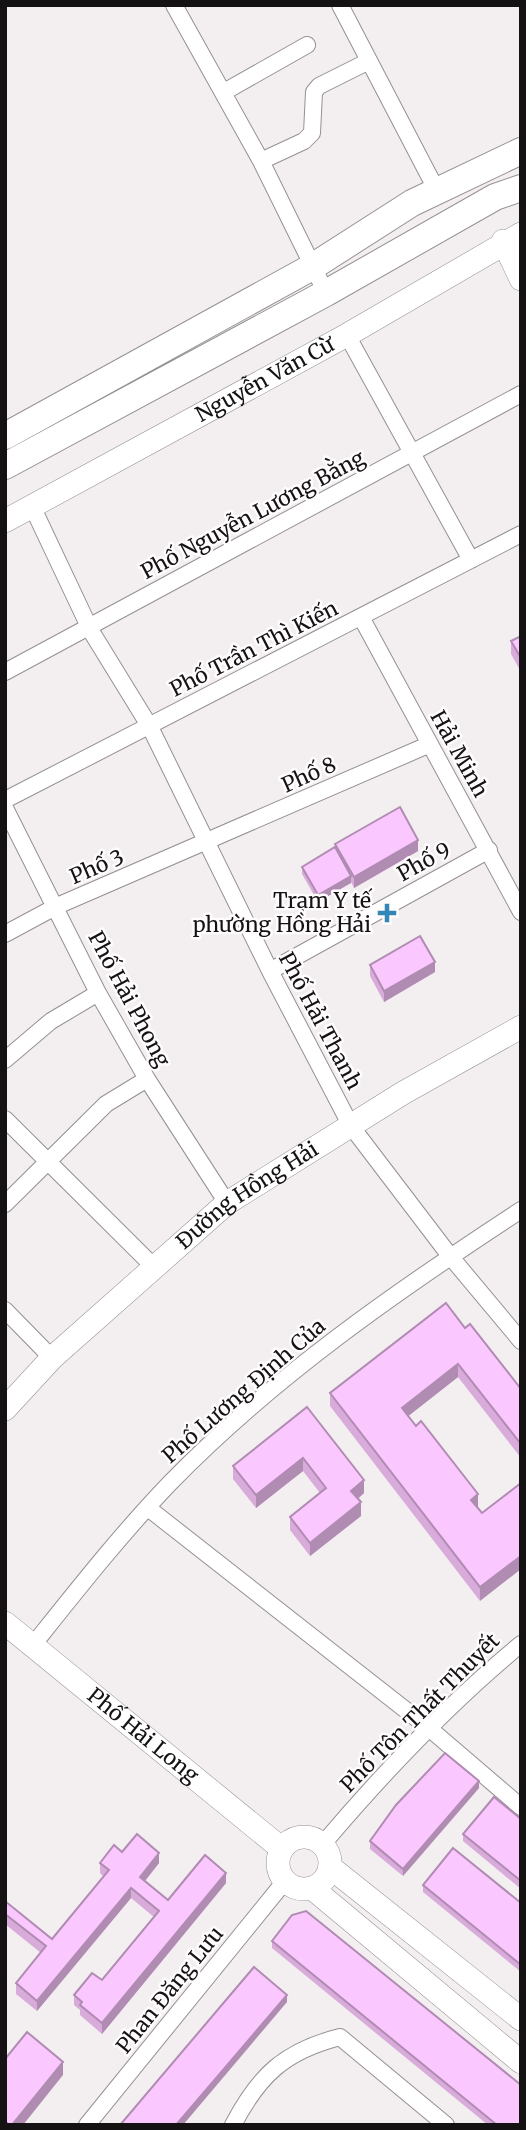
<svg xmlns="http://www.w3.org/2000/svg" width="526" height="2130" font-family="Merriweather,serif">
	<rect width="100%" height="100%" fill="#f3eef0"/>
	<g fill="none" stroke-linecap="round" stroke-linejoin="round">
		<g stroke="#959093" stroke-width="18">
			<path id="street" d="M174,5l87,156 65,132
				M340,5l97,186
				M224,92l83,-47
				M261,161l43,-20 8,-8 2,-41 5,-6 50,-25
				M347,335l124,225
				M32,506l59,125 59,96 120,244 81,155 99,130 71,85
				M361,617l160,295
				M5,672l516,-278
				M5,800l516,-266
				M5,808l93,185 49,86 80,124
				M5,934l52,-28 371,-161
				M270,971l219,-121
				M5,1060l46,-39 47,-28
				M5,1119l148,147
				M5,1204l101,-100 41,-25
				M5,1310l47,48
				M148,1508l282,221 91,78
				M33,1645c44,-55 88,-111 137,-162 103,-106 227,-192 351,-273
				M322,1845c61,-72 126,-141 199,-201
				M87,2125l198,-244
				M233,2125c26,-50 52,-74 107,-88l106,88"/>
		</g>
		<g stroke="#959093" stroke-width="24">
			<g id="secondary">
				<path d="M503,241l18,38"/>
				<path id="s1" d="M5,521l342,-186 174,-101"/>
				<path id="s2" d="M5,1409l47,-51 175,-155 176,-110 118,-66"/>
				<path id="s3" d="M5,1623l277,226"/>
				<circle cx="304" cy="1863" r="26"/>
				<path d="M330,1867l191,152"/>
				<path d="M312,1888l209,174"/>
			</g>
		</g>
		<g stroke="#959093" stroke-width="28">
			<path id="primary" d="M5,436l307,-169 100,-64 109,-52
				M5,466l321,-173 169,-96 26,-9"/>
		</g>
		<use href="#street" stroke="#fff" stroke-width="16"/>
		<use href="#secondary" stroke="#fff" stroke-width="23"/>
		<use href="#primary" stroke="#fff" stroke-width="26"/>
	</g>
	<path fill="#d8abdb" d="M521,636v36l-10,-18v-13z
		M335,844l83,7 -64,37 -3,-6 -33,20 -16,-28v-7l33,-20z
		M370,965l65,7 -51,30 -14,-26z
		M465,1328l56,61v69l-63,-81 -50,39 74,97 -2,88 -150,-195v-13z
		M307,1407l57,86 -6,6 3,17 -51,40 -20,-26v-13l30,-24 -17,-22 -47,37 -23,-29v-13z
		M479,1788l-76,88 -33,-27v-8z
		M521,1819v70l-58,-48v-7z
		M122,1852l37,11 -14,18 23,19 58,-17 -124,151 -22,-19v-5l-6,-5v-10l28,-15 52,-63 -23,-19 -94,113 -21,-17v-11l25,-30 -36,-29v-23l47,38 52,-62 -4,-4v-10z
		M423,1885l98,18v69l-98,-80z
		M272,1941l249,184h-33l-216,-177z"/>
	<path fill="#b08bb2" d="M418,840v11l-64,37v-11z
		M351,876v7l-33,19v-7z
		M435,962v10l-51,30v-11z
		M458,1364v13l-56,44v-13z
		M303,1458v13l-47,37v-13z
		M364,1480v13l-13,11v-13z
		M478,1494v13l-7,6v-13z
		M361,1502v14l-51,40v-13z
		M521,1556v13l-41,32v-14z
		M479,1781v7l-76,88v-7z
		M159,1853v10l-19,24v-10z
		M226,1873v10l-124,151v-11z
		M131,1888v10l-94,113v-10z
		M287,1995v7l-104,123h-7z
		M63,2062v13l-40,50h-11z"/>
	<path fill="#fbc7ff" stroke="#b08bb2" stroke-width="2" d="M521,636v22l-10,-17z
		M400,807l18,33 -64,37 -19,-33z
		M335,847l16,29 -33,19 -16,-28z
		M420,936l15,26 -51,29 -14,-26z
		M446,1303l19,25 5,-4 51,65v55l-63,-80 -56,44 14,18 5,-5 57,73 -7,6 11,13 39,-30v73l-41,31 -150,-194z
		M307,1407l57,73 -13,11 10,11 -51,41 -20,-26 36,-29 -23,-30 -47,37 -23,-29z
		M445,1753l34,28 -76,88 -33,-28 26,-36z
		M494,1797l27,22v62l-58,-47z
		M137,1834l22,19 -19,24 28,23 37,-45 21,18 -124,150 -22,-18 2,-3 -8,-7 18,-22 10,7 57,-69 -28,-23 -94,113 -21,-18 30,-37 -41,-32v-13l47,38 57,-69 -9,-7 14,-18 8,7z
		M453,1848l68,55v62l-98,-80z
		M306,1911l215,174v40h-24l-225,-184 20,-26z
		M254,1967l33,28 -111,130h-56z
		M27,2032l36,30 -51,63h-3l-4,-4v-62z"/>
	<path fill="#3486b7" stroke="#fffcfd" stroke-width="2.5" d="M383.5 902.5h7v7h7v7h-7v7h-7v-7h-7v-7h7z"/>
	<g text-anchor="middle" stroke-width="5" stroke-linejoin="round" paint-order="stroke">
		<g font-size="21" fill="#141213" stroke="#fffcfd">
			<text dy="7" stroke="none"><textPath href="#s1" startOffset="296">Nguyễn Văn Cừ</textPath></text>
			<text transform="translate(253 515) rotate(-28)" y="7">Phố Nguyễn Lương Bằng</text>
			<text transform="translate(254 649) rotate(-27)" y="7">Phố Trần Thì Kiến</text>
			<text transform="translate(459 754) rotate(61)" y="7">Hải Minh</text>
			<text transform="translate(309 775) rotate(-24)" y="7">Phố 8</text>
			<text transform="translate(424 862) rotate(-29)" y="7">Phố 9</text>
			<text transform="translate(97 867) rotate(-23)" y="7">Phố 3</text>
			<text transform="translate(129 999) rotate(62)" y="7">Phố Hải Phong</text>
			<text transform="translate(320 1021) rotate(62)" y="7">Phố Hải Thanh</text>
			<text dy="7" stroke="none"><textPath href="#s2" startOffset="324">Đường Hồng Hải</textPath></text>
			<text transform="translate(244 1391) rotate(-41)" y="7">Phố Lương Định Của</text>
			<text transform="translate(420 1713) rotate(-45)" y="7">Phố Tôn Thất Thuyết</text>
			<text dy="7" stroke="none"><textPath href="#s3" startOffset="178">Phố Hải Long</textPath></text>
			<text transform="translate(170 1990) rotate(-51)" y="7">Phan Đăng Lưu</text>
		</g>
		<g font-size="21" fill="#141213" stroke="#fffcfd" text-anchor="end">
			<text x="371" y="908">Trạm Y tế<tspan x="371" dy="24">phường Hồng Hải</tspan></text>
		</g>
	</g>
	<rect width="526" height="2130" fill="none" stroke="#141213" stroke-width="14"/>
</svg>
